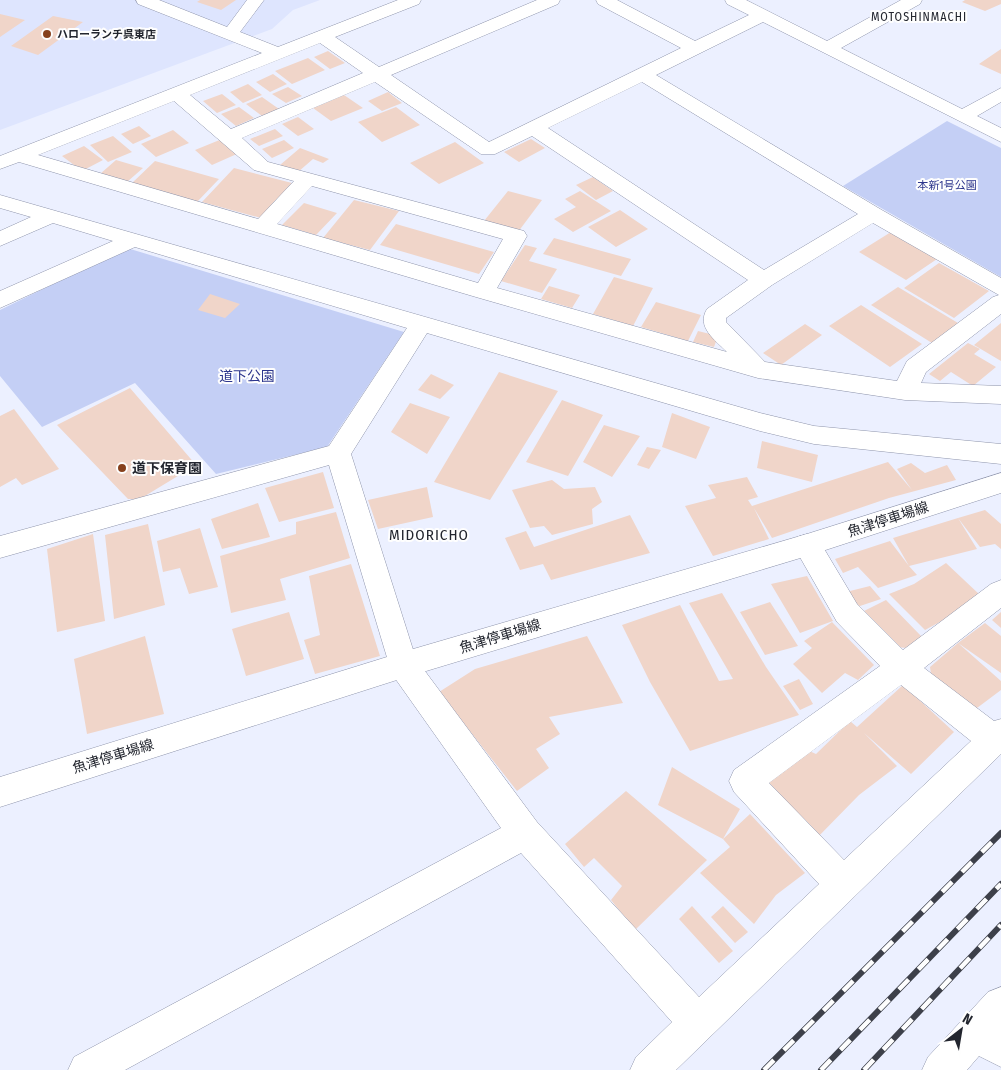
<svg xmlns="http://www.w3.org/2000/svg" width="1001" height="1070" font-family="'Fira Sans Condensed','Noto Sans JP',sans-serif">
	<rect width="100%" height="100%" fill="#ecf0ff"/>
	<path fill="#dee5fe" d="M0,0h320l-27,10 -21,19 -272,101z"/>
	<path fill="#c4cff5" d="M947,121l54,27v129l-158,-91z
		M127,248l277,84 -77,115 -111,27 -81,-91 -93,44 -42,-51v-66z"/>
	<path fill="#f0d5c9" d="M200,0h36l-15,10 -24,-8z
		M965,0h36v4l-16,7 -23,-9z
		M0,14l25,6 -25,17z
		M53,16l30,6 -45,33 -27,-9z
		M1001,49v25l-22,-10z
		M328,51l17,12 -15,6 -16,-12z
		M308,58l17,12 -33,14 -17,-13z
		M273,74l14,10 -17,8 -14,-10z
		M248,84l14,11 -19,8 -13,-11z
		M288,87l14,9 -16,7 -14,-9z
		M388,92l14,11 -20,8 -14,-10z
		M222,94l14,11 -19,8 -14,-12z
		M344,95l19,13 -32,13 -18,-13z
		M262,97l17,12 -17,7 -16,-12z
		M239,107l15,11 -18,8 -15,-12z
		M396,107l24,18 -38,17 -24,-20z
		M298,117l16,12 -16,7 -16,-12z
		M139,126l12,10 -18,8 -12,-10z
		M275,129l8,7 -24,10 -9,-7z
		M173,130l16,13 -33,14 -15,-13z
		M113,136l19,16 -24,10 -18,-17z
		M222,139l17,14 -27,12 -17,-15z
		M531,139l14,9 -26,14 -15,-10z
		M284,140l10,8 -22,10 -10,-9z
		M455,142l29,21 -45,21 -29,-21z
		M84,146l19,14 -21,11 -20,-15z
		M300,148l29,11 -6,4 -10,-4 -15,13 -18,-7z
		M116,160l27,8 -16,14 -27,-8z
		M155,161l64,18 -22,23 -65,-19z
		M234,168l58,15 -31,35 -59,-16z
		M593,177l20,14 -17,9 -20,-15z
		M508,191l34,9 -24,32 -34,-11z
		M580,191l31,20 -38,21 -19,-13 22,-12 -11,-8z
		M354,200l45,11 -29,39 -47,-12z
		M304,203l33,10 -21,22 -34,-10z
		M620,210l28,19 -32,18 -28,-20z
		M396,224l45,13 53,15 -15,22 -99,-29z
		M891,232l46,27 -31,21 -47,-28z
		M554,238l77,21 -10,17 -78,-22z
		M525,245l12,3 -8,13 28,8 -15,24 -41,-12z
		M939,263l50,28 -35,27 -50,-30z
		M614,277l39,11 -20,38 -40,-12z
		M549,286l31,9 -8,13 -31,-9z
		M898,287l60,36 -26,20 -61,-38z
		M210,294l30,10 -15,14 -27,-8z
		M656,302l45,13 -13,26 -47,-14z
		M861,305l61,39 -32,23 -61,-41z
		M1001,323v38l-27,-16z
		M805,324l17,11 -41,30 -18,-12z
		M698,331l20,5 -4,11 -21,-5z
		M968,343l12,6 -6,5 22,13 -23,19 -22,-14 -11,9 -11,-7z
		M499,372l59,19 -68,109 -56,-18z
		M431,374l23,11 -14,14 -22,-9z
		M130,388l66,77 -56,34h-12l-71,-74z
		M562,400l41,15 -35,61 -42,-14z
		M410,403l40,14 -23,37 -36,-22z
		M14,409l45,60 -37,16 -6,-7 -16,9v-71z
		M672,413l38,14 -14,32 -34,-12z
		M604,425l36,11 -28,41 -29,-15z
		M762,441l56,14 -6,27 -55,-14z
		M647,447l14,3 -12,19 -12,-4z
		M888,462l24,28 -15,-21 14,-6 14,10 22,-8 9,15 -67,18 -117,40 -18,-30 15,31 -56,17 -28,-50 31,-8 -8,-13 39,-8 11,20 -10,3 4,6z
		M323,472l11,36 -55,14 -14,-34z
		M552,480l12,9 31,-2 7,15 -10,7 1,15 -41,11 -8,-9 -14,2 -18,-38z
		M427,487l6,30 -55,12 -10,-29z
		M258,503l12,34 -48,12 -11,-30z
		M985,510l16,14v25l-6,-5 -15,3 -22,-29z
		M336,512l14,46 -70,21 6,21 -55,13 -11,-57 76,-22v-12z
		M630,515l20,38 -99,27 -8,-16 -23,6 -15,-32 21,-7 8,16z
		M958,518l19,31 -68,17 8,9 -39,13 -20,-21 -15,6 -8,-14 55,-18 19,25 -16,-28z
		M148,524l17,81 -51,14 -9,-84z
		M200,528l18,59 -29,7 -9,-26 -17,4 -6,-31z
		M93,534l12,87 -48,11 -10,-83z
		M946,563l34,32 -31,22 -24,13 -36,-36 25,-10z
		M351,564l29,92 -65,18 -11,-34 16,-5 -11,-59z
		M807,576l26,45 -33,12 -29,-49z
		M870,586l11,13 -24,8 -11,-15z
		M722,593l44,74 33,48 -109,36 -40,-69 -28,-57 58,-20 39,76 14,-2 -44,-76z
		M886,600l36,37 -14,11 -14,-1 -34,-34z
		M770,602l28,44 -33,9 -25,-43z
		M289,612l15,47 -58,17 -14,-47z
		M1001,612v16l-9,-8z
		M832,622l42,43 -16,15 -13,-7 -23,20 -29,-29 19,-16 -8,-7z
		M985,623l16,13v37l-43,-30z
		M145,636l19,78 -77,20 -13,-75z
		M587,636l36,67 -74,14 11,17 -24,15 13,19 -32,23 -78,-99 36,-23z
		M958,643l43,38v9l-28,21 -42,-37 -1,-7z
		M799,679l14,25 -13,6 -17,-24z
		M903,685l51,47 -43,42 -47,-41 33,33 -38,29 -44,45 -51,-55 43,-35 9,4 34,-33 7,6z
		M672,767l68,42 -17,30 27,-25 55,59 -29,22 -22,29 -54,-51 30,-26 -7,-8 -65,-34z
		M626,791l81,69 -72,70 -24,-30 11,-14 -28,-28 -10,9 -19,-23z
		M692,906l41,45 -14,12 -40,-44z
		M723,906l25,26 -13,11 -24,-26z"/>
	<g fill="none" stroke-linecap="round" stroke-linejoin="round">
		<g stroke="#8f95ac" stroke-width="1">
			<path id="minor" d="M136,0h23l68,27 20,-27h17l-24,32 38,15 120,-47h23l-2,4 -84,33 44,30 158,-67h23l-2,4 -167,71 98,67 192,-94 -83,-44 -2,-4h21l78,41 54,-26 -22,-11 -2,-4h21l81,41 74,-41h21l-2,4 -79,44 121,61 39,-21v14l-24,14 24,12v14l-238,-120 -107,53 224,134 121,69v36l-75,58 -5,11 80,3v18l-96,-4 -147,-22 -282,-81 -457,-135 -19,7v-13l262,-103 -124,-49zM320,43l43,30 -132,56 -41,-34zM375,82l106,72h14l37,-18 216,144 -41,29c-11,18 8,31 20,43l-230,-64 30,-52 -3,-5 -256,-69 -26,-24zM642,82l216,132 -94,56 -216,-142zM174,101l80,69 40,11 -36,38 -220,-64zM312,186l191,53 -25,44 -201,-59zM873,223l126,72 -6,2 -86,64 -10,20 -132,-19 -39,-40v-4l46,-33z
				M0,195l760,218 54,13 187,18v20l-187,-20 -54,-13 -333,-98 -76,121 65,205 121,163 162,175 120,-113 -85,-92 -5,-11 5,-11 146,-104 -43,-44 -44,-77 4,-8 10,-3 10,3 40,67 46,46 88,-66 10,-4v28l-77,60 70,53 7,-2v35l-325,316h-46l6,-13 36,-35 -151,-169 -396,217h-57l6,-13 427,-229 -109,-154 -63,-209 -329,93v-22l329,-90 78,-118 -272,-81 -135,61v-17l113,-50 -60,-18 -53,23v-15l31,-14 -31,-9zM901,685l70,56 -127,119 -75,-77z
				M1001,987v80l-22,-11 -12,14h-45l6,-13 60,-65z"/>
		</g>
		<g stroke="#8f95ac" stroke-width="1">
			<path id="major" d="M1001,473v20l-194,63 -404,122 -403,129v-30l403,-125 404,-118z"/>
		</g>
		<use href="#minor" fill="#fff" fill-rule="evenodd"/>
		<use href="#major" fill="#fff" fill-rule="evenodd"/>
		<g stroke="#3d404a" stroke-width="6">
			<path id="rail" d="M764,1070l237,-237
				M821,1070l180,-186
				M864,1070l137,-145"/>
		</g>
		<use href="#rail" stroke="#fefefe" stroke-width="4.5" stroke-dasharray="14" stroke-linecap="butt"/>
	</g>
	<g fill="#86401c" stroke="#fefefe" stroke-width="2">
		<circle cx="47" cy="34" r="5"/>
		<circle cx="122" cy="468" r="5"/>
	</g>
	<g text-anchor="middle" stroke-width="4" stroke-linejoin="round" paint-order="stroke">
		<g font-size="11" font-weight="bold" fill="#22252e" stroke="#fefefe" text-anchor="start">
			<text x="57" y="38">ハローランチ呉東店</text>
		</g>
		<g font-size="11" fill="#2d368d" stroke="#fefefe">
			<text x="947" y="189">本新1号公園</text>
		</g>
		<g font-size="12" letter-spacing="1" fill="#22252e" stroke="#fefefe">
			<text x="919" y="21">MOTOSHINMACHI</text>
		</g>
		<g font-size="14" fill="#2d368d" stroke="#fefefe">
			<text x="247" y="381">道下公園</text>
		</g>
		<g font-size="14" font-weight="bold" fill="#22252e" stroke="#fefefe" text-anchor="start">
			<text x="132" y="473">道下保育園</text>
		</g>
		<g font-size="14" fill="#22252e" stroke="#fefefe">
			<text transform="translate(888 519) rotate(-18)" y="5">魚津停車場線</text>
			<text transform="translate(500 636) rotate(-17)" y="5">魚津停車場線</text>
			<text transform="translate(113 756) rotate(-17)" y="5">魚津停車場線</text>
		</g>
		<g font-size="15" letter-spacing="1" fill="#22252e" stroke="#fefefe">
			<text x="429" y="540">MIDORICHO</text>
		</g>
	</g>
	<g transform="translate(961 1030) rotate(31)" stroke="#fefefe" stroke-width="4" paint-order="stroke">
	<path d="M0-4L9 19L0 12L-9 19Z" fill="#22252e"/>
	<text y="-8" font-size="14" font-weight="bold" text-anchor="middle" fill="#22252e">N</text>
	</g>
</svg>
